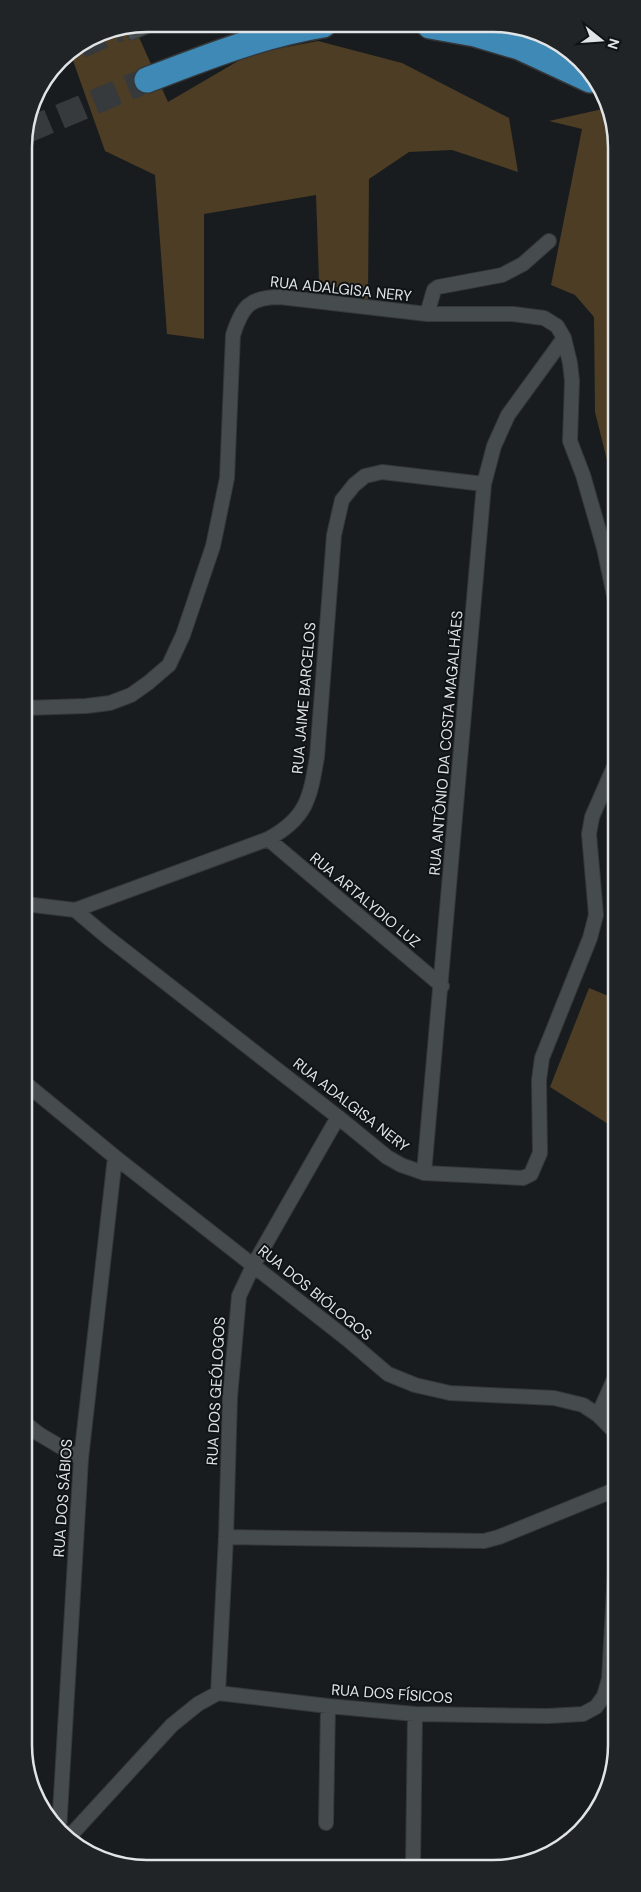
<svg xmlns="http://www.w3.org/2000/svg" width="641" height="1892" font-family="'DM Sans',sans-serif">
	<rect width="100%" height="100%" fill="#181c1f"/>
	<path fill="#4c3d24" d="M134,26l34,76 82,-48 68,-13 84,22 107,55 9,54 -66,-22 -43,2 -40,27 -1,121 -49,-20 -3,-85 -112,19v125l-37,-5 -12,-159 -50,-24 -35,-99 31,-19z
		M607,108l8,15v369l-20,-80 -1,-95 -19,-22 -24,-10 31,-156 -33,-8z
		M589,988l27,11v130l-66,-42z
		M584,1828l-19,15 -2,-10z"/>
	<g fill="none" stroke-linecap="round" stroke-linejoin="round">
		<path stroke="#363a3d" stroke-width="25" stroke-dasharray="25 12" stroke-linecap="butt" d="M80,46l39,-17
			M26,131l121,-51"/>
		<g stroke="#35383a" stroke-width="9">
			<path id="service" d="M496,26l25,8 60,26
				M132,36l29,-12"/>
		</g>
		<g stroke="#35383a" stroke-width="16">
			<path id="minor" d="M427,314l7,-24 4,-3 64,-12 21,-11 26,-23
				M25,708l61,-2 24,-3 21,-8 17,-12 21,-18 14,-30 30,-89 14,-68 6,-143c9,-28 16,-38 47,-38l147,17h86l31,4 13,8 7,12 6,25 2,18 -2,60 13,34 21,73 11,52
				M268,839l174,147
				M25,904l50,6 193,-71c39,-21 42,-41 49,-82l17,-222 8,-35 12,-15 11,-9 17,-4 102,12
				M75,910l32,27 231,180 49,40 14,8 23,8 99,5 8,-4 9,-21 -1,-73 3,-22 48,-120 6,-23 -7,-81 3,-17 24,-55
				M25,1083l90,74 232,182 41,35 27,11 35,8 104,5 29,7 15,10 15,15 4,10
				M424,1173l60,-689 10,-38 14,-31 56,-77
				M598,1415l18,-40
				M26,1424l13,10 42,25
				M226,1537l258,4 15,-4 118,-48
				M218,1693l8,-156 4,-140 9,-101 15,-32 84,-147
				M326,1823l2,-117
				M70,1834l-11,-4 22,-371 34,-302
				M69,1837l103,-112 26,-21 20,-11 110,13 87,8 133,2 35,-2 13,-7 8,-11 5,-17 8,-144
				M413,1866l2,-152"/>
		</g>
		<g stroke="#35383a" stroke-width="28">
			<path id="motorway" d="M430,26l45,8 44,13 71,33
				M147,80c57,-22 115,-45 176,-55"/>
		</g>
		<use href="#service" stroke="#464b4e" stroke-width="7"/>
		<use href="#minor" stroke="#464b4e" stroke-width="14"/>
		<use href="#motorway" stroke="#3e89b6" stroke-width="25"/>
	</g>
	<g text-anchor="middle" stroke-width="4" stroke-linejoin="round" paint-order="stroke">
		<g font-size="15" fill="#e1e4e6" stroke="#0f1316">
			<text transform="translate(341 289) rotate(6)" y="5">RUA ADALGISA NERY</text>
			<text transform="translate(304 698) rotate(-85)" y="5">RUA JAIME BARCELOS</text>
			<text transform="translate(446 743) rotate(-85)" y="5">RUA ANTÔNIO DA COSTA MAGALHÃES</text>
			<text transform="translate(365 900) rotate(40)" y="5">RUA ARTALYDIO LUZ</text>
			<text transform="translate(351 1105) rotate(38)" y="5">RUA ADALGISA NERY</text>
			<text transform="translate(315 1293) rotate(39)" y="5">RUA DOS BIÓLOGOS</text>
			<text transform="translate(216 1391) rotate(-87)" y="5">RUA DOS GEÓLOGOS</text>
			<text transform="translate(63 1498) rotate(-86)" y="5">RUA DOS SÁBIOS</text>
			<text transform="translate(392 1694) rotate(4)" y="5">RUA DOS FÍSICOS</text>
		</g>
	</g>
	<path d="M0 0H641V1892H0ZM147 32H493A115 115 0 0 1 608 147V1745A115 115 0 0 1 493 1860H147A115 115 0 0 1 32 1745V147A115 115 0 0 1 147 32Z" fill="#202427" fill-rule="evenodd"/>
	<path fill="none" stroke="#e1e4e6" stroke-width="2.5" d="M147 32H493A115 115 0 0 1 608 147V1745A115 115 0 0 1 493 1860H147A115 115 0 0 1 32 1745V147A115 115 0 0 1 147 32Z"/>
	<g transform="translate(601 40) rotate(107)" stroke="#0f1316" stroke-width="4" paint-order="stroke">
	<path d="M0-4L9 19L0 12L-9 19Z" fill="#e1e4e6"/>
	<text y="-8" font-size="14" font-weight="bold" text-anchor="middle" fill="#e1e4e6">N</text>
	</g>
</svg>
